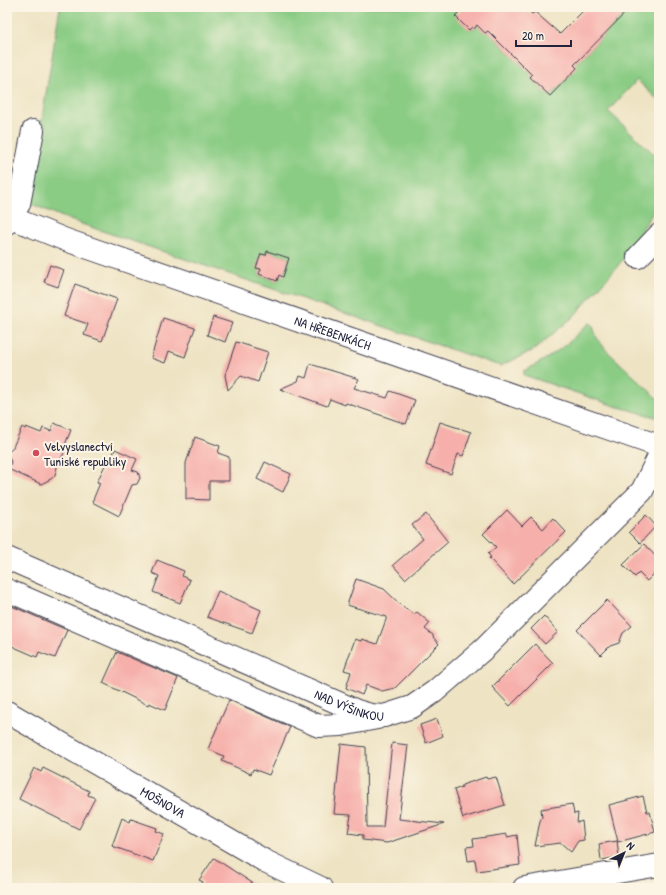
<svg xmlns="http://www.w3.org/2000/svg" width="666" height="895" font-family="'Patrick Hand',sans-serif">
	<rect width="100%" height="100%" fill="#fcf5e5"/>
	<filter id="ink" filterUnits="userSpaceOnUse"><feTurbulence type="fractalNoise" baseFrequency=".025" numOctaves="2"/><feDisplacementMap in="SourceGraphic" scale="8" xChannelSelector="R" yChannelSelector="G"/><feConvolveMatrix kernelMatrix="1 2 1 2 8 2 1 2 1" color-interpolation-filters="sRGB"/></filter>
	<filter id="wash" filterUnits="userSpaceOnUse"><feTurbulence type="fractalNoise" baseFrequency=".012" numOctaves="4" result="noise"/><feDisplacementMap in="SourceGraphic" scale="16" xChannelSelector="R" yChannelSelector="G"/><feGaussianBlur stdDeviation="0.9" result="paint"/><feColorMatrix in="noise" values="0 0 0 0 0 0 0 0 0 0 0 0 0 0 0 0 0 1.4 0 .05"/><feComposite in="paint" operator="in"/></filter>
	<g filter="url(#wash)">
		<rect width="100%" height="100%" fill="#eee3c3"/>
		<path fill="#8acc84" stroke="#567760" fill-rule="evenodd" d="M60,7h399l1,1 -4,4 13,18 3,-3 2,2 3,-4 8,8 3,-2 44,44 -2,2 20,19 27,-28 -3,-3 54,-55 4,4 7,-7h20v94l-22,-21 -29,31 51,48v42l-27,46 -15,20 -44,50 -39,33 -34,16 -430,-146 -43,-18 12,-69 5,1 2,-8 -5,-1zM267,251l22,7 -6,18 -4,-1 -2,6 -18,-6 2,-6 -4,-1 4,-14 5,1z
			M589,323l3,1 5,14 9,12 53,50v18l-44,-12 -91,-31v-4c28,-14 43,-26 65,-48z"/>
		<g id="blocks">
			<path fill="#f6afaa" d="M464,7h60l8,7 3,-2 25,22 27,-27h44l-57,58 3,3 -27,28 -20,-19 2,-2 -44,-44 -3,2 -8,-8 -3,4 -2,-2 -3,3 -14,-14z
				M267,251l22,7 -6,19 -4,-2 -2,6 -18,-7 2,-5 -5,-1 5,-14 5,1z
				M50,265l14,5 -6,17 -14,-5z
				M75,284l42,15 -15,42 -18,-6 4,-11 -24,-8z
				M213,317l19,6 -7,19 -18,-7z
				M163,318l32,10 -10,29 -16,-6 -4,12 -14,-5z
				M236,342l32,10 -10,30 -17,-6 -13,14 -3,-15z
				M310,364l49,15 -5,9 33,10 3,-7 25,9 -9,24 -60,-21 -1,2 -15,-6 -3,7 -47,-17 18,-8 2,-5 6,2z
				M440,422l31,10 -8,24 -5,-2 -7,20 -25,-9z
				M54,423l17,7 -7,17v6l-7,14 -2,8 -4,4 -10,5 -33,-15 3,-7 -4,-9 5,-4 10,-22 3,2 1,-2 15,6 2,-5 8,3z
				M195,437l25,9 -2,7 11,4v24h-20v19l-23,-1v-36z
				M115,449l22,10 -5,11 6,2 2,6 -3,6 -5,1 -13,31 -27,-14 8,-19 -3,-1 9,-19 3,1z
				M265,462l26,12 -8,18 -26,-13z
				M507,510l15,16 9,-9 12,12 10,-11 13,14 -53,52 -24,-26 2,-1 -3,-3 8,-7 -13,-13z
				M426,514l22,28 -43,37 -12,-14 30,-26 -11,-14z
				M646,515l10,11 -16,17 -11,-11z
				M644,544l15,16v9l-12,12 -8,-8 -4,4 -12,-12z
				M157,560l27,11 -2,5 8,4 -10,23 -27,-11 6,-16 -7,-3z
				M356,579l28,10 20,19 10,6 3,-2 13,11 -5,6 8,6v2l6,7 -44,44 -13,3 -16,-6 -4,10 -16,-7 5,-16 -7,-2 11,-31 6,2 1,-2 15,5 10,-27 -40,-12z
				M218,591l43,19 -9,23 -45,-16z
				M607,600l25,26 -9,7 -4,10 -9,3 -9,9 -24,-25z
				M7,604l60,26 -12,28 -16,-6 -2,5 -30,-13z
				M544,616l14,16 -13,12 -14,-15z
				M535,644l18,19 -43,43 -18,-19z
				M117,652l61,26 -13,32 -16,-7 -1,2 -45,-22z
				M229,700l61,27 -21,48 -16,-6 -2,5 -29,-13 2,-5 -16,-7z
				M437,719l6,17 -17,7 -6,-18z
				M392,743l16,2 -9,74 45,5 -57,19 -24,-3v-5l-15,-2 3,-18 -17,-1 7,-70 25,3 1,80h16z
				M34,768l7,4 2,-4 46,23 -1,4 7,3 -16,31 -60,-30z
				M486,777l1,2 9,-2 9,28 -42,13 -9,-28 8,-3v-2z
				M643,796l4,16h3l5,20 -37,10 -9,-37z
				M572,804l2,10 4,-1 -1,10 5,-2 2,19 -6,1 -7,11 -10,-9 -26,3 5,-25 2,-4 -1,-8z
				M122,818l8,4 1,-3 26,9 -1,3 8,3 -11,27 -41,-15z
				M507,834v3l10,-2 3,30 -43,6 -2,-11 -7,1 -2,-14 8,-1 -1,-7z
				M617,841l2,16 -18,3 -2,-16z
				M214,858l46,30h-60l3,-6 -4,-2z"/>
		</g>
	</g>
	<g filter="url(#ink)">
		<use href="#blocks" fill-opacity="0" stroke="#413f4f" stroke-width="1"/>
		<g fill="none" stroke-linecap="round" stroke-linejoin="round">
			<g stroke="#413f4f" stroke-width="24">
				<g id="minor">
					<path id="s1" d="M7,216l59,24 593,206"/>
					<path d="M7,223l12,-19 14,-73"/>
					<path d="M638,257l21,-22"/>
					<path id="s2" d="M7,558l350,153 14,4 13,1 28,-9 22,-15 51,-44 157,-157 17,-35"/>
					<path d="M7,590l312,136 22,-1 36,-7"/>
					<path id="s3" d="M7,712l258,149 56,27"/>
					<path d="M524,888l135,-23"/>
				</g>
			</g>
			<use href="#minor" stroke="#fff" stroke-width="22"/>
		</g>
	</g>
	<circle fill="#d1495b" stroke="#fcf5e5" stroke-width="1.5" cx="36" cy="453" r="4"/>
	<g text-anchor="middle" stroke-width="4" stroke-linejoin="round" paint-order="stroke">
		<g font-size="13" fill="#22223b" stroke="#fcf5e5">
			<text dy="5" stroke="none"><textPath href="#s1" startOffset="346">NA HŘEBENKÁCH</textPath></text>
			<text dy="5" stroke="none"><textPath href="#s2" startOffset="373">NAD VÝŠINKOU</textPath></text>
			<text dy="5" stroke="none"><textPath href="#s3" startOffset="180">MOŠNOVA</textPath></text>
		</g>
		<g font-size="13" fill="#22223b" stroke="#fcf5e5" text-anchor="start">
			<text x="44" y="451">Velvyslanectví<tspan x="44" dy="15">Tuniské republiky</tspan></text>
		</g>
	</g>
	<rect width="666" height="895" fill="none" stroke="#fcf5e5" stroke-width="24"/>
	<g transform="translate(624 853) rotate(43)" stroke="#fcf5e5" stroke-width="3" paint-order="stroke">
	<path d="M0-3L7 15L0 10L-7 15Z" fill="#22223b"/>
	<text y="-6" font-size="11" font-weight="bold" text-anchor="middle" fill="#22223b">N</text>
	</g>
	<path d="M516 40v6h55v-6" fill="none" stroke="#22223b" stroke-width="2"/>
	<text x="522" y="40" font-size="12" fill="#22223b" stroke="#fcf5e5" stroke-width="3" paint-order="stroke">20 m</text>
</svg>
